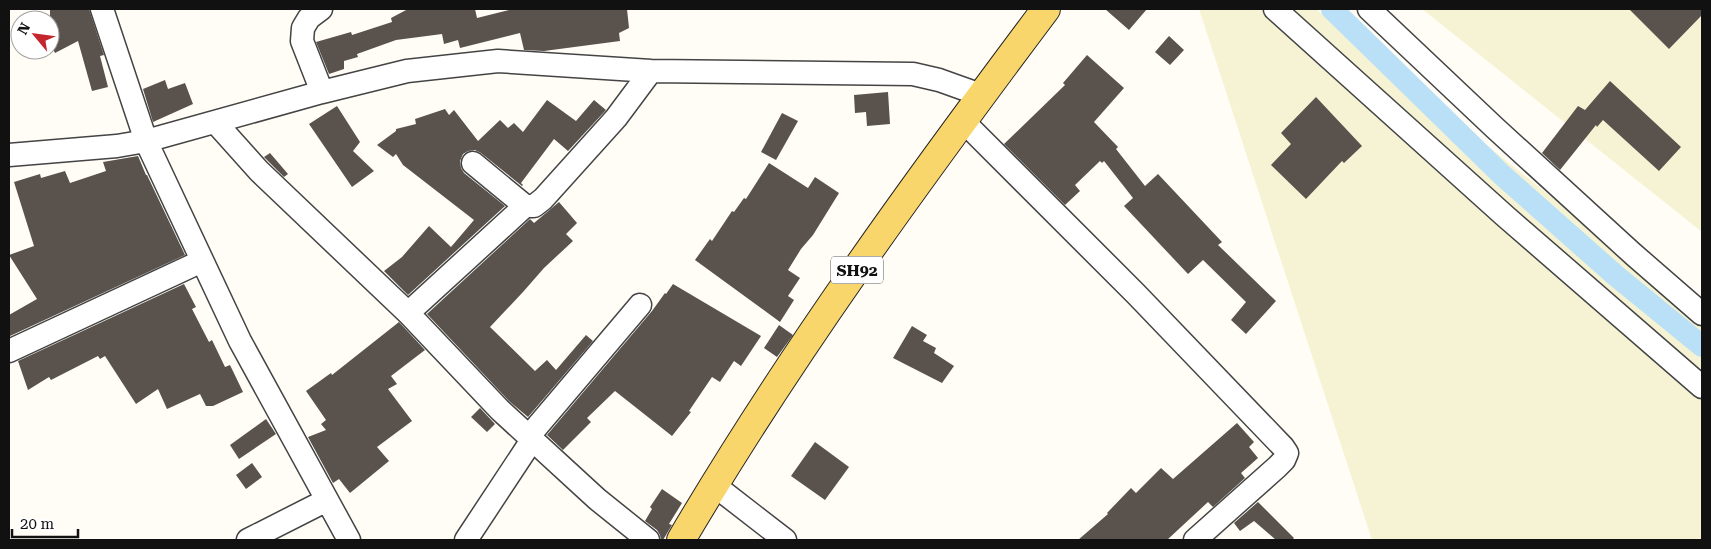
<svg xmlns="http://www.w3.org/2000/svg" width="1711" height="549" font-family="'Roboto Serif',serif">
	<rect width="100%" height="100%" fill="#fffdf5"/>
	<path fill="#f6f3d4" d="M1199,9h117l386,308v223h-330z
		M1422,9h280v223z"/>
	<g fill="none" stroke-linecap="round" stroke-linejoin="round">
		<path stroke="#b9e0f7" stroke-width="22" d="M1332,9l169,165 114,101 87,71"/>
	</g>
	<path fill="#5a524d" d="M50,9h39l15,46 -4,1 8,31 -16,4 -14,-50 -23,12 -5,-10z
		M408,9h67l2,9 36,-9h114l2,19 -10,5 1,8 -76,10 -20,-1 -4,-17 -60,15 -2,-8 -14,4 -2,-10 -46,6 -39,14 1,3 -14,4v8l-15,5 -13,-32 35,-10 1,3 40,-13 -1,-4z
		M1105,9h42l-18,21z
		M1629,9h73v6l-33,34z
		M1169,36l15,14 -14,15 -15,-13z
		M1087,55l37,33 -30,34 24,25 -2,2 29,37 13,-12 64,68 -4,3 58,56 -30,33 -15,-14 15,-18 -43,-42 -15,14 -64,-68 9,-8 -29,-37 -2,2 -2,-2 -25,24 5,6 -15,14 -61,-61 61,-59 -2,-2z
		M165,80l3,9 17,-6 8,21 -40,18 -10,-33z
		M1610,81l71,66 -22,24 -56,-51 -6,7 -1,-2 -36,45 -18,-17 36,-47 7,4z
		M888,92l2,32 -23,2 -1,-14 -11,1 -1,-18z
		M1316,97l46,49 -18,17 -2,-2 -36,38 -35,-34 20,-21 -10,-11z
		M547,100l29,21 18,-21 12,10 -38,41 -14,-12 -33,44 2,2 -1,1 -41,-33 -6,-3 -7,1 -5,3 -3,7 1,7 3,5 41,33 -97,89 -24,-24 18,-14 27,-31 22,21 23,-27 -71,-55 -7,-11 -3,3 -16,-12 19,-14v-2l20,-5 -1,-5 30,-10 4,6 5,-5 24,31 22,-21 8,8 6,-5 9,9z
		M337,106l23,36 -7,9 21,20 -22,16 -43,-63z
		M782,113l16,8 -22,39 -15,-8z
		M270,153l18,21 -4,3 -20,-20z
		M138,156l8,19h1l38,80 -175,81 -1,-21 28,-16 -28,-44 25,-9 -20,-64 26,-8 1,4 24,-7 5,12 36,-12 -3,-9z
		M769,163l39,25 7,-11 24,16 -26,42 -12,14 -13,21 12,8 -12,18 6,4 -14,22 -85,-62 15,-21 2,2 20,-30 2,1 10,-14 2,1z
		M559,202l18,21 -11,11 7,7 -29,27 -21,24 -33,35 45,44 12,-11 9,10 30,-35 7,6 -65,76 -19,-16 -82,-87 103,-95 4,4z
		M184,284l12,23 -4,2 17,33 3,-2 13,27 5,-2 13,27 -30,14h-7l-6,-12 -33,15 -9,-20 -22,15 -31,-48 -5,3 -2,-3 -47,24 -2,-3 -21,13 -10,-29z
		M673,284l88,52 -20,30 -7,-5 -14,21 -8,-5 -23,34 2,1 -19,24 -57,-45 -28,27 4,4 -28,28 -16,-15 105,-124 13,-18 1,1z
		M399,322l26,28 -34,26 6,8 -9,5 24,32 -35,26 12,14 -39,32 -11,-14 -6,4 -25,-46 18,-7 -5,-6 5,-4 -20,-29 25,-18 1,2z
		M779,325l14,10 -16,22 -13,-9z
		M912,326l15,9 -4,6 13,7 -2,5 20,13 -12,17 -49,-25z
		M480,408l15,16 -8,8 -16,-15z
		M266,419l10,15 -37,25 -9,-14z
		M1237,423l17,19 -5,5 9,11 -17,15 4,5 -32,29 -5,-5 -41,38h-89l30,-26 -1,-1 24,-25 5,5 25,-25 12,11z
		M815,442l34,25 -24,33 -34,-24z
		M252,463l10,14 -16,12 -10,-14z
		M662,489l20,14 -13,21 3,1 -9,15h-2l-1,-5 -3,-5 -12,-9 7,-12 -2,-2z
		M1258,502l36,36 -2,2h-16l-22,-19 -14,10 -6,-8z"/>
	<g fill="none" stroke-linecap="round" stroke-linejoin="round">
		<g stroke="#444" stroke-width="25">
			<path id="minor" d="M102,9l44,132 94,200 109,199
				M321,9l-12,9 -6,10 -1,13 20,51
				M1275,9l230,207 197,171
				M1369,9l126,119 138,126 69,60
				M962,120l174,174 147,153 4,6 -3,7 -7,7 -82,73
				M216,123l43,48 149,142 92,97 97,89 51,41
				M9,155l108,-9 29,-5 176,-49 85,-21 91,-10 153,10 262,3 26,6 42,15
				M473,163l52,43h9l9,-7 73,-81 35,-47
				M408,313l117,-107
				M9,351l193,-90
				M529,436l111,-131
				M714,485l71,55
				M248,540l79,-40
				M466,540l66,-100"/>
		</g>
		<g stroke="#222" stroke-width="30">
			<path id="major" d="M681,540c109,-185 236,-359 365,-531"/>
		</g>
		<use href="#minor" stroke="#fff" stroke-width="22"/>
		<use href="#major" stroke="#f9d66b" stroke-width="28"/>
	</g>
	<g text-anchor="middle" stroke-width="5" stroke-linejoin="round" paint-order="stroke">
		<rect fill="#fff" stroke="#585858" stroke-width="1" x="831" y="256.5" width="52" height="27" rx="4"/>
		<g font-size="16" font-weight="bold" fill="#111">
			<text x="857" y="276">SH92</text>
		</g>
	</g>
	<rect width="1711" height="549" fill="none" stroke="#111111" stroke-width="20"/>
	<g transform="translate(35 35) rotate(299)"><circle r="24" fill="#ffffff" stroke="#a0a0a0"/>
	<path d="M0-4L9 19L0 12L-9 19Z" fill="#c4262e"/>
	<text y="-8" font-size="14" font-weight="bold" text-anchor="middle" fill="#111111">N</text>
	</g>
	<path d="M12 529v8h66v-8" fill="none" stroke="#111111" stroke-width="2.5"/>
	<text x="20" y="529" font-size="15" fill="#111111" stroke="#ffffff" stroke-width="4" paint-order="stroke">20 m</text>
</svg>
